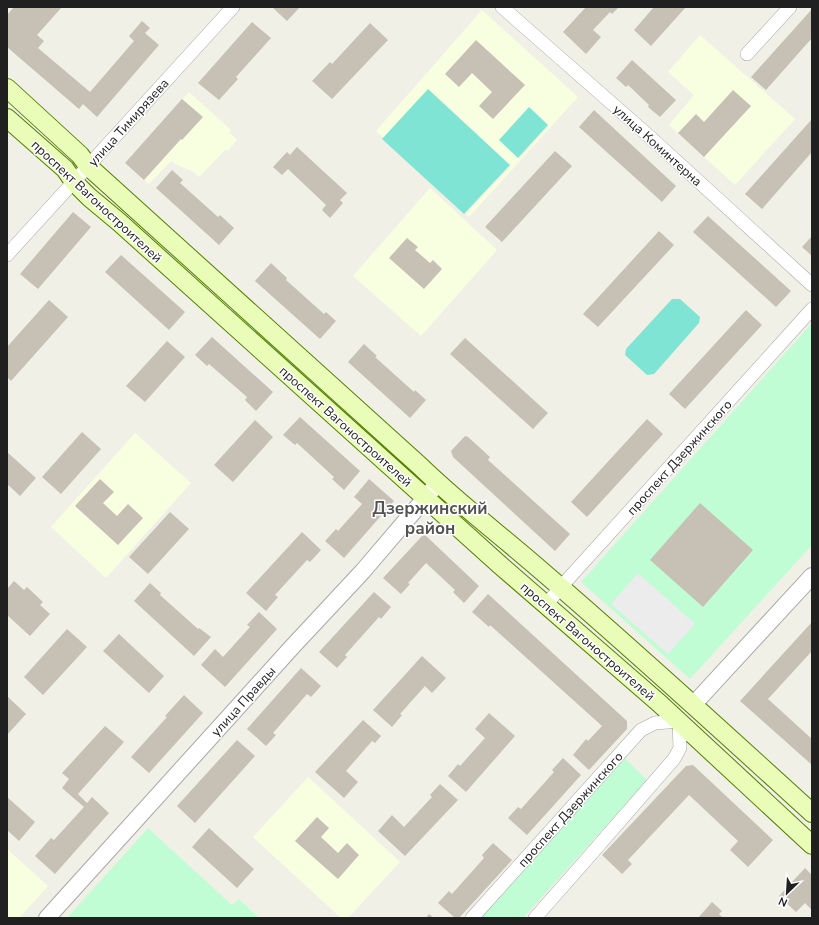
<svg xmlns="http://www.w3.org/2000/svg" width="819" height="925" font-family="'Nunito Sans',sans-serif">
<defs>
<pattern id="grass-tufts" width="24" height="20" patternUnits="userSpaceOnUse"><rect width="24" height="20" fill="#bbeda9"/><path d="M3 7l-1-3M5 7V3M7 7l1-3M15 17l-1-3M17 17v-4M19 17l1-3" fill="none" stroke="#a0cb91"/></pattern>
</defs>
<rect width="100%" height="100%" fill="#f1f0e6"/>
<!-- education -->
<path fill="#f8ffe1" d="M482,10l96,87 -109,120 -93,-86z
M700,35l95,84 -60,66 -66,-60 25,-30 -26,-23z
M189,92l42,38 -2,2 8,8 -9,11 -2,-2 -27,28 -5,-5 -19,-8 -4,-3 -22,23 -24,-21z
M430,188l67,62 -76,86 -68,-60z
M135,433l56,50 -85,95 -55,-51z
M308,777l92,85 -52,56h-7l-88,-81z
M7,849l41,37 -29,32h-12z"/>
<!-- grass -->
<path fill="url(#grass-tufts)" d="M235,309l67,60 -6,6 -67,-60z"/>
<!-- park -->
<path fill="#c1fdd4" d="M812,323v222l-122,134 -109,-97z
M625,758l22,22 -124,138h-42z
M148,828l84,77 7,-6 20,19h-192z"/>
<!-- pitch -->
<path fill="#80e4d5" d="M428,89l82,76 -46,49 -82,-75z
M529,107l19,18 -30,33 -19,-18z
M672,299h8l20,18 -1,6 -45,51 -7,1 -22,-20 1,-6z"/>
<!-- parking -->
<path fill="#ececec" d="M638,573l57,51 -27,30 -57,-50z"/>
<!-- building -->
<path fill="#c6c0b5" d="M14,7h48l-25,28 7,6 -6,7 52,44 44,-51 -5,-5 13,-15 8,7 -5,5 14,12 -62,72 -14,-13 -4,5 -72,-62v-32z
M272,7h28l-13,14z
M586,7h33l-7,7 -2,-2 -17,18 8,7 -15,17 -23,-22z
M654,7h32l-35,39 -17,-16z
M812,9v29l-46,52 -15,-13z
M252,22l19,16 -35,39 2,2 -19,21 -21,-17z
M370,23l18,17 -56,59 -20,-18 18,-19 2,2z
M476,40l49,45 -32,34 -14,-13 13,-14 -20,-19 -13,14 -14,-13z
M632,60l44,40 -16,17 -12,-10 1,-2 -21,-20 -2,2 -10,-9z
M733,90l18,16 -47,51 -26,-24 18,-19 8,8z
M182,99l21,18 -21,23 -1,-1 -37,41 -19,-17z
M594,110l82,76 -14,16 -83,-75z
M812,119v33l-50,57 -17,-15z
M297,147l50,46 -7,7 3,3 -13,15 -8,-8 4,-5 -38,-36 -6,6 -9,-8 14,-15 3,3z
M555,151l17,15 -70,76 -17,-15z
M172,170l11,10 -3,3 38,34 2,-2 14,13 -15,17 -63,-57z
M73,212l18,15 -53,62 -18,-15z
M708,216l83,75 -15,16 -83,-75z
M659,231l15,14 -76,82 -15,-13z
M812,236v20l-10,-9z
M407,238l11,9 -3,3 15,13 3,-3 9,9 -18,20 -35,-31z
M121,255l64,57 -16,18 -64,-58z
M271,263l16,15 -1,2 38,34 2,-2 10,9 -16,18 -65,-58z
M49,300l19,17 -57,64 -4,-4v-30z
M746,310l16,15 -77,84 -16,-15z
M212,337l61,55 -17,19 -11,-11 2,-3 -38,-33 -2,2 -12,-11z
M465,338l83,75 -15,16 -83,-75z
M167,341l18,16 -40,45 -19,-16z
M364,344l13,12 -2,1 39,35 1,-2 11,10 -16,18 -62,-56z
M300,417l60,54 -16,19 -12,-11 2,-2 -37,-34 -2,2 -12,-10z
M647,419l16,15 -76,83 -16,-15z
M255,420l18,17 -40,45 -19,-17z
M82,432l19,17 -40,45 -19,-17z
M465,436l3,1 22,20 -2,3 82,74 -15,17 -102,-94 -2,-6z
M7,452l29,26 -16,18 -13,-12z
M100,479l14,13 -11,11 14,13 11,-12 15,14 -25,27 -43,-39z
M369,479l25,22 -50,57 -19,-17 11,-12 2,2 24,-27 -8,-7z
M700,503l53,47 -50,57 -53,-47z
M170,512l19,17 -41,45 -19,-17z
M302,532l19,18 -11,12 -3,-2 -32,35 3,2 -12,14 -20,-18z
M424,534l55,52 -15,17 -11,-11 2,-2 -29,-27 -18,20 2,1 -9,10 -18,-16z
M14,581l10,9 3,-3 16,15 -3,3 10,9 -20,22 -23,-21v-26z
M150,583l11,10 -1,2 38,34 1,-1 12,9 -17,19 -60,-55z
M374,592l17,15 -10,12 -2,-2 -34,38 2,2 -10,11 -18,-16z
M488,594l139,127v8l-38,41 -16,-15 13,-16 2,2 14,-15 -112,-101 -1,2 -17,-15z
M259,612l18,17 -52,58 -24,-22 14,-16 8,8 27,-30 -3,-2z
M812,622v29l-44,48 44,40v26l-72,-64z
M67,629l20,18 -44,48 -19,-18z
M119,634l45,42 -15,17 -46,-42z
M422,656l24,22 -14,15 -7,-7 -25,28 2,1 -10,12 -19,-17z
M301,668l20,18 -10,11 -4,-3 -34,39 3,2 -10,11 -19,-17z
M184,695l19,18 -54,60 -18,-16 36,-40 -2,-1z
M7,696l19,18 -19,21z
M489,713l26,23 -49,56 -18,-16 10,-12 2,2 25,-28 -10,-9z
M363,720l18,16 -6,7 -3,-2 -26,30 12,11 -14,16 -29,-26z
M105,726l19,16 -46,52 9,9 5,-6 17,16 -54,61 -20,-18 16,-18 3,2 30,-33 -22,-19 7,-9 -7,-6z
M237,740l18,16 -60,67 -18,-17z
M563,758l18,17 -54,60 -19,-17 10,-11 3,2 33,-37 -2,-2z
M693,765l80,75 -25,27 -18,-17 8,-9 -49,-46 -61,65 4,4 -10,10 -20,-19 84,-89z
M440,784l18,16 -53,56 -27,-25 14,-16 12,12 28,-30 -2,-2z
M7,797l28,25 -16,19 -12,-11z
M317,817l12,11 -8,9 17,16 9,-10 12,12 -21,24 -43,-38z
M209,828l45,41 -17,19 -45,-41z
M493,843l19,17 -53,58h-4l-17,-15 11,-12 3,3 32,-36 -2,-3z
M805,868l7,7v35l-7,-7 -9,9 -17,-16z
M712,902l10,9 -3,3 4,4h-25z
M429,914l5,4h-8z"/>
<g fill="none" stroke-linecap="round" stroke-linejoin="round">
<defs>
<path id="minor" d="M502,7l148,130 162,148
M747,54l43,-47
M7,255l226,-248
M546,605l14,-17 252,-279
M472,918l169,-188 14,-7 24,-2 1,27 -6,11 -88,101 -51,58"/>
<path id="tertiary" d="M693,705l119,-129
M47,918l246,-272 70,-75 75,-88"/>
<path id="secondary" d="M7,88l73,67 8,11 332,300c39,38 83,71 124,107 91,78 179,159 268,240
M7,118l58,51 9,13 15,15 30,25 381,343 159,138 153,142"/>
</defs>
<!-- minor casing -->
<use href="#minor" stroke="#a7a7a7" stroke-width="14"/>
<!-- tertiary casing -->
<use href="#tertiary" stroke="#a7a7a7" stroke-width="18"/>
<!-- secondary casing -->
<use href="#secondary" stroke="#537e00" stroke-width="20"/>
<!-- minor -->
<use href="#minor" stroke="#fff" stroke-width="13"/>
<!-- tertiary -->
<use href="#tertiary" stroke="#fff" stroke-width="16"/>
<!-- secondary -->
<use href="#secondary" stroke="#e9fdb8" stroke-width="18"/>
</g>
<g text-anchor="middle" stroke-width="3" stroke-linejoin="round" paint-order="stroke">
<!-- street labels -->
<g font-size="13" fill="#202020" stroke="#fff">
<text transform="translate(128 122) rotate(-48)" y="5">улица Тимирязева</text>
<text transform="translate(658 145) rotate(42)" y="5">улица Коминтерна</text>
<text transform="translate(97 201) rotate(43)" y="5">проспект Вагоностроителей</text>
<text transform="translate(346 426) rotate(42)" y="5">проспект Вагоностроителей</text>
<text transform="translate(679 457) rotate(-48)" y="5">проспект Дзержинского</text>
<text transform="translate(588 641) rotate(41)" y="5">проспект Вагоностроителей</text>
<text transform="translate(243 701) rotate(-48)" y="5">улица Правды</text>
<text transform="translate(570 809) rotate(-48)" y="5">проспект Дзержинского</text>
</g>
<!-- district labels -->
<g font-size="17" font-weight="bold" fill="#535353" stroke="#fff">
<text x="430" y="514">Дзержинский<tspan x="430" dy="20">район</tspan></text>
</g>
</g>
<!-- border -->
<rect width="819" height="925" fill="none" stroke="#202020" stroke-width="16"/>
<!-- north arrow -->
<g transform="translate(787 893) rotate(205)" stroke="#ffffff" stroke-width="3" paint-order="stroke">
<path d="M0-3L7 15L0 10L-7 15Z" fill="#202020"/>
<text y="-6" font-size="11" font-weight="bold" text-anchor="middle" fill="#202020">N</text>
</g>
</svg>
